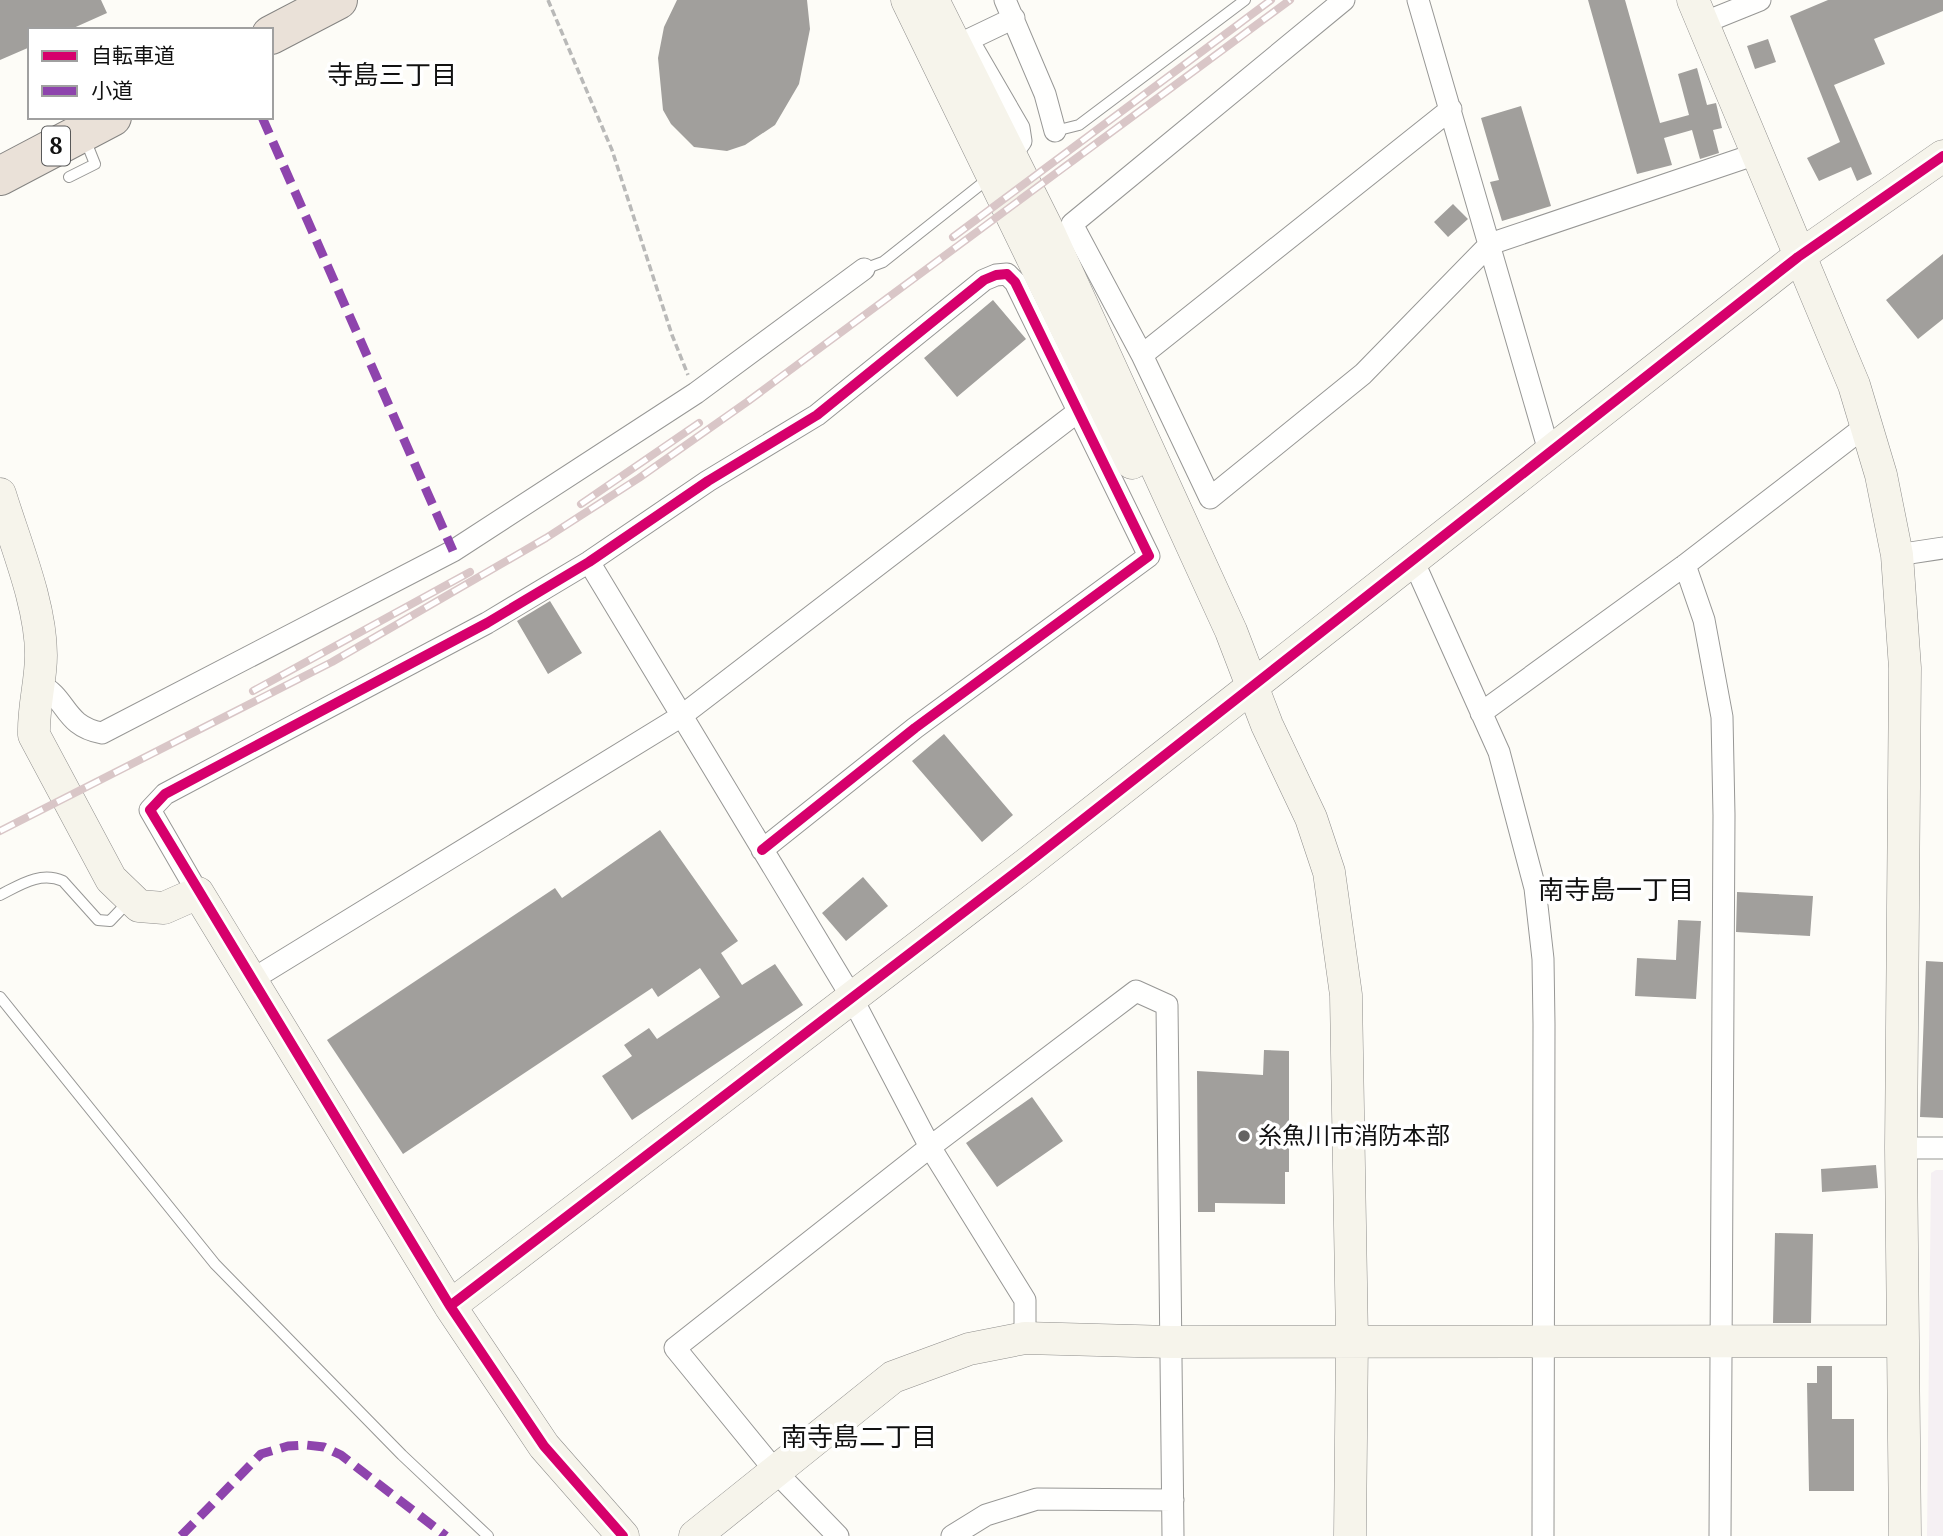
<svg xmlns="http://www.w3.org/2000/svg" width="1943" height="1536" font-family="'Noto Serif','Noto Sans JP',serif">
<rect width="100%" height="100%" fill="#fdfcf7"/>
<!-- industrial -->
<path fill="#f5f0f3" d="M1936,1170h7v366h-16l4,-363z"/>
<!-- building -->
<path fill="#a19f9c" d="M0,0h101l6,13 -38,17h-39v17l-30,13z
M677,0h130l3,29 -11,55 -24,41 -30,20 -18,6 -33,-4 -23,-23 -8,-14 -5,-52 6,-31z
M1588,0h37l35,123 29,-8 -11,-41 19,-6 10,37 9,-2 6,25 -9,2 6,23 -19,6 -8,-29 -28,8 8,27 -35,9z
M1828,0h115v11l-69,28 11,25 -51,21 38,89 -15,7 -6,-14 -32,14 -12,-23 33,-16 -50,-126z
M1768,39l8,23 -21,7 -8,-23z
M1521,106l30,100 -49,15 -12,-39 9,-2 -18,-62z
M1453,204l15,15 -20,18 -14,-15z
M1943,254v65l-25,20 -32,-39z
M993,300l33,39 -69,58 -33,-39z
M550,601l32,52 -34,21 -31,-53z
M944,734l69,81 -31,27 -70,-81z
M660,830l78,111 -17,12 21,32 33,-21 28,41 -171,115 -30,-44 30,-20 -8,-11 25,-17 8,11 63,-42 -20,-29 -42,29 -6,-9 -249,166 -76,-114 228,-152 7,10z
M863,877l25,29 -42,35 -24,-28z
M1737,892l76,4 -3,40 -74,-4z
M1678,920l23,1 -5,78 -61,-3 2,-38 39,2z
M1926,961l17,1v156l-23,-1z
M1264,1050l25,1v121h-4v32l-70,-1v9h-17l-1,-141 66,4z
M1032,1097l31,44 -66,46 -31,-44z
M1876,1165l2,23 -56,4 -1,-23z
M1775,1233l38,1 -2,89h-38z
M1817,1366h15v53h22v72h-45l-2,-108h10z"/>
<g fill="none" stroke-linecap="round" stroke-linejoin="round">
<defs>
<path id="lane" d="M1055,131l24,-6 166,-125
M69,177l26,-13 -10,-25
M864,269l19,-7 106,-84
M0,895c20,-10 40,-24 63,-14l35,39 12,1 20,-21
M0,997l215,267 187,191 86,81"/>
<path id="street" d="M1005,0l40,94 10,37
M1344,0l-272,224 70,131 68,143 153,-124 127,-130 266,-90
M1418,0l131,451
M1703,23l57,-23
M1005,163l16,-22 -2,-13 -51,-88 46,-22
M1142,355l309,-246
M1897,555l46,-7
M1412,558l87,194 36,136 8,71 1,65 -1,512
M589,562l262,434 79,151 95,153v38
M1685,565l19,55 18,97 2,98 -4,721
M39,684c29,14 24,42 63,49l351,-182 243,-158 168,-124
M1481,713l204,-148 182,-140
M198,893l-48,-83 15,-16 322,-171 102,-61 119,-81 109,-66 167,-135 12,-5 11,-1 8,8 134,274 -234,172 -153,122
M253,979l427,-262 400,-307
M1901,1148h42
M838,1536l-61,-63 -102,-125 255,-201 206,-156 31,14 6,531
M952,1536l34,-21 51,-16 136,1"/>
<path id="secondary" d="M907,0l225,463
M933,0l113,226 185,405 36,94 44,93 18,54 17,123 6,345 -2,196
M1693,0l161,385 27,90 16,80 8,113 -4,480 4,388
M0,494c15,49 41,110 41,161 0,27 -8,52 -7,80l77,144 28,27 25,2 34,-15 252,413 94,140 79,90
M450,1306l579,-444 769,-605 145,-101
M695,1536l198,-159 76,-28 56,-11 146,4 732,-1"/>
<path id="highway" d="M271,35l67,-35
M0,176l112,-59"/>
</defs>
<!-- lane casing -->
<use href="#lane" stroke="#979795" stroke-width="12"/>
<!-- street casing -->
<use href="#street" stroke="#979795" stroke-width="23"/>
<!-- secondary casing -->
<use href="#secondary" stroke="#8e8d8b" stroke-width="33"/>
<!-- highway casing -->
<use href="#highway" stroke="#858482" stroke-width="40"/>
<!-- path -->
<path stroke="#b9b9b8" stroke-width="3.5" stroke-dasharray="7 3.5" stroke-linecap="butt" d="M548,0l64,150 60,185 16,40"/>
<!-- lane -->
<use href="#lane" stroke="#fffffe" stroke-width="10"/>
<!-- street -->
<use href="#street" stroke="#fffffe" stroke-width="21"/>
<!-- secondary -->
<use href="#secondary" stroke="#f6f4eb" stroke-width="32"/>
<!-- highway -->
<use href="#highway" stroke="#eae1d8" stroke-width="38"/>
<defs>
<path id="rail" d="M953,237l318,-237
M581,504l118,-81
M253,691l217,-119
M0,831l332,-169 214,-124 93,-60 108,-76 543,-402"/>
</defs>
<!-- rail casing -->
<use href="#rail" stroke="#d9c6c7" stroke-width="8"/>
<!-- rail -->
<use href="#rail" stroke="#fff" stroke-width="5" stroke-dasharray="16" stroke-linecap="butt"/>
<!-- quiet -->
<path stroke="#8e44ad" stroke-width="9" stroke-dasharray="18 9" stroke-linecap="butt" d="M262,117l191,434
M181,1536l80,-82 27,-8 18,-1 18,2 17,8 105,81"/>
<defs>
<path id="cycleway" d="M450,1306l579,-444 769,-605 145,-101
M623,1536l-79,-90 -94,-140 -300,-496 15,-16 322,-171 102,-61 119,-81 109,-66 167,-135 12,-5 11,-1 8,8 134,274 -234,172 -153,122"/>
</defs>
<!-- cycleway casing -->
<use href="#cycleway" stroke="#fff" stroke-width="15"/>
<!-- cycleway -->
<use href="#cycleway" stroke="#d6006c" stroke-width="10"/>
</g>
<!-- markers -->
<circle fill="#646362" stroke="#fff" stroke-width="2.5" cx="1244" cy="1136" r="7"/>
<g text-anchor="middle" stroke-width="7" stroke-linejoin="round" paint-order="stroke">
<!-- shield labels -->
<rect fill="#fff" stroke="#585858" stroke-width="2" x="42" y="126.5" width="28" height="39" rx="5"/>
<g font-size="23" font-weight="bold" fill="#111">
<text x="56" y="154">8</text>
</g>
<!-- poi labels -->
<g font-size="24" fill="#111" stroke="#fff" text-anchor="start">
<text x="1258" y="1144">糸魚川市消防本部</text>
</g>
<!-- neighbourhood labels -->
<g font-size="26" fill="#111" stroke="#fff">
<text x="392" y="84">寺島三丁目</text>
<text x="1616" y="899">南寺島一丁目</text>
<text x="859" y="1446">南寺島二丁目</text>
</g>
</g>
<!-- legend -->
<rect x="28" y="28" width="245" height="91" fill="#ffffff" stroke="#a0a0a0" stroke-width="2"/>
<rect x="42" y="51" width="35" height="10" fill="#d6006c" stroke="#a0a0a0" stroke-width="2"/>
<text x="91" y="63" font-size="21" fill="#111111">自転車道</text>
<rect x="42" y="86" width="35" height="10" fill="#8e44ad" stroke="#a0a0a0" stroke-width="2"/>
<text x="91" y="98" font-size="21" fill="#111111">小道</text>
</svg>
